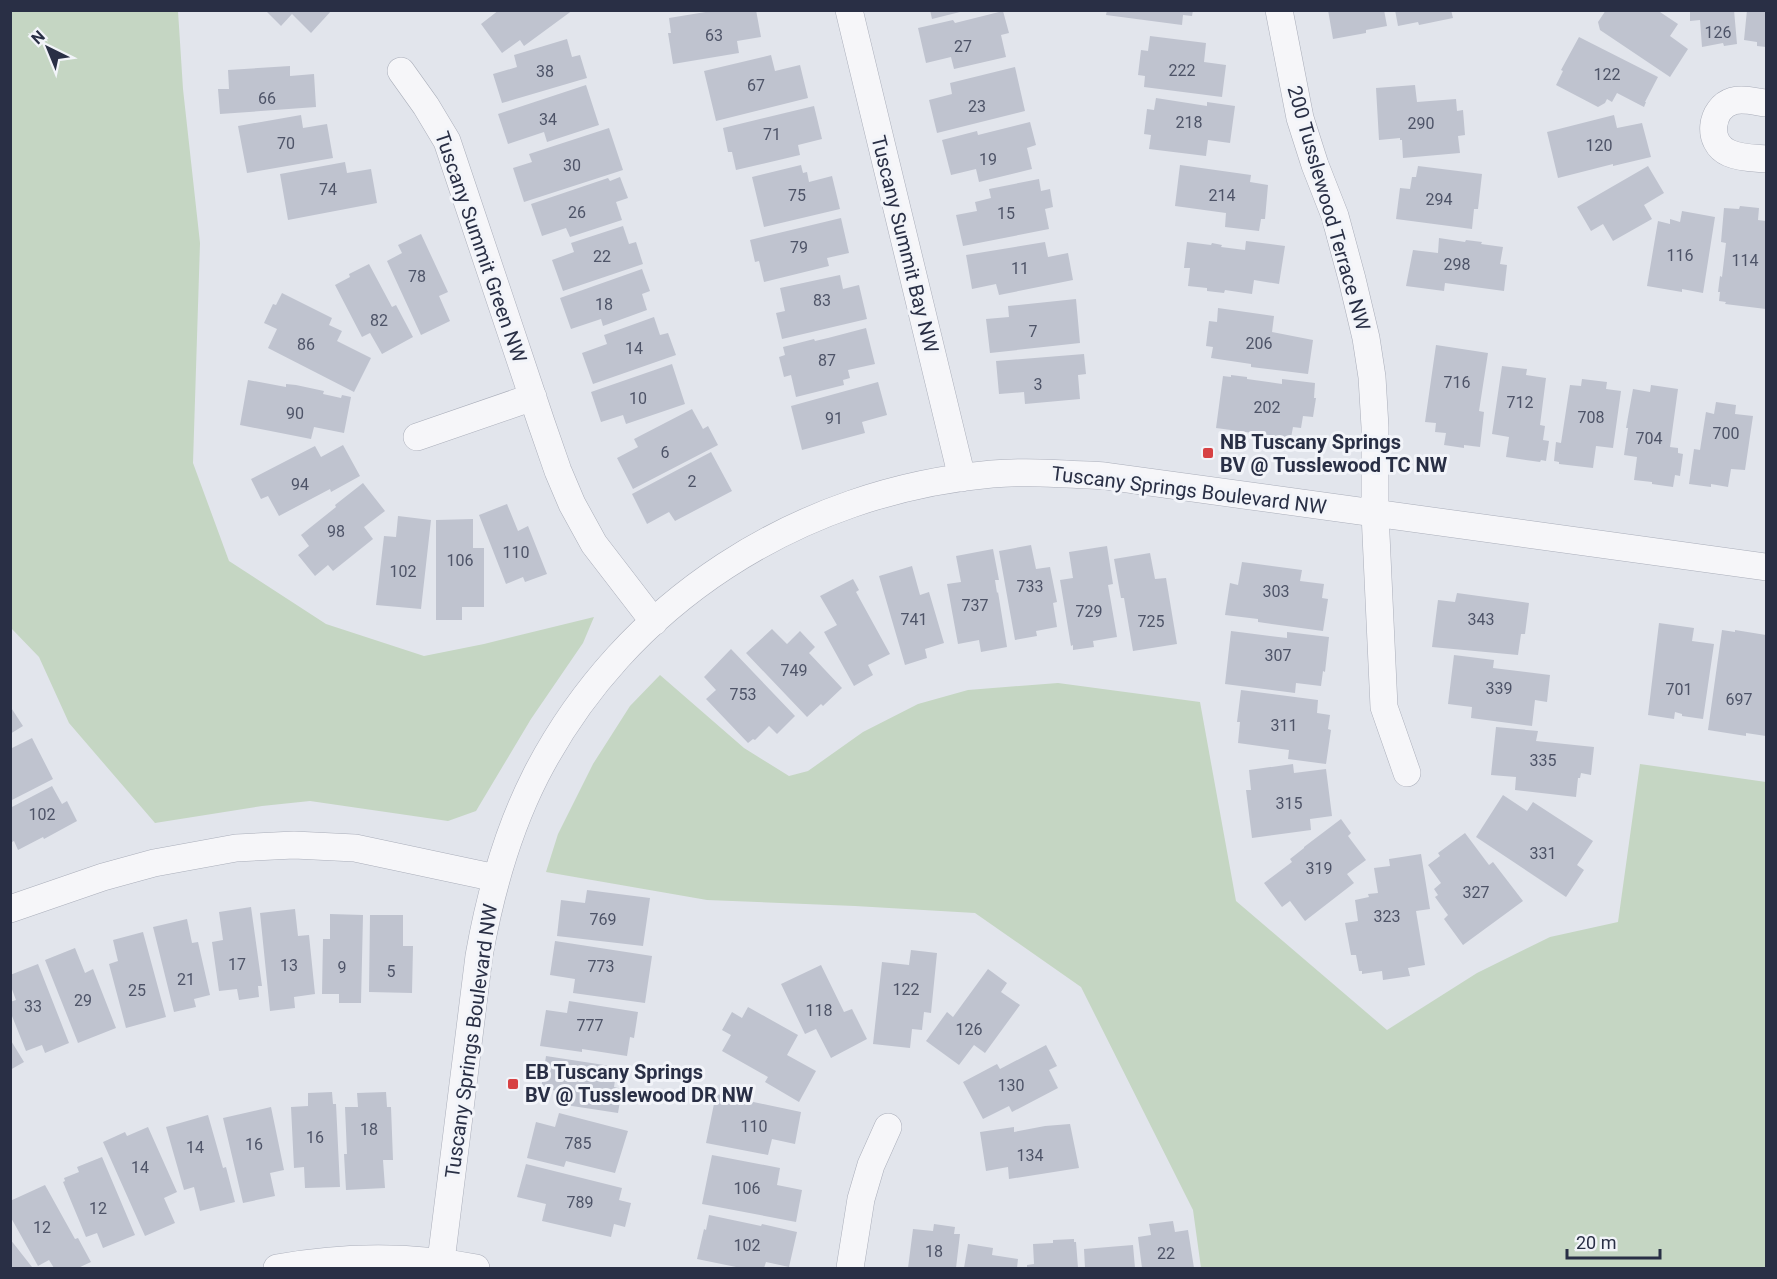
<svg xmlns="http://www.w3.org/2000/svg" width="1777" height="1279" font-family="Roboto,sans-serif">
<rect width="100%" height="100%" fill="#e2e5ec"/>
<!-- green -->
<path fill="#c5d6c3" d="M10,11h168l5,78 17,154 -7,220 36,98 97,63 98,32 60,-12 110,-27 -11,26 -52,76 -55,92 -28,10 -138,-20 -48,5 -107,17 -86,-100 -30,-66 -28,-29z
M660,675l84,73 45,28 19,-5 55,-39 55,-28 50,-14 90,-7 142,19 36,199 151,129 90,-57 73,-36 68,-15 22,-158 126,18v486h-565l-8,-58 -112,-223 -106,-74 -120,-7 -148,-6 -161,-28 12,-38 35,-70 37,-58z"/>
<!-- building -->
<path fill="#bfc3cf" d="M265,10h67l-21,23 -19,-19 -11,12z
M499,10h74l-49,36 -4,-6 -18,13 -21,-29z
M718,10h38l5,27 -24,4 2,12 -66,11 -5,-31h3l-2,-15z
M930,10h34v1l-32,8z
M1107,10h86l-1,6 -9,-1 -1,10 -76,-10z
M1328,10h56l3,16 -21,4v3l-33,6z
M1395,10h56l2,8 -34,7 -1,-3 -20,4z
M1606,10h51l21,14 -8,12 18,13 -18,28 -70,-47 -2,-8z
M1690,10h44l3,34 -13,2 -1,-3 -21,4 -2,-27 -10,1z
M1747,10h19v37l-9,-1v-4l-13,-2z
M1003,11l6,22 -8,2 5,22 -52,12 -3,-12 -25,6 -8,-35 35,-8 2,3z
M1150,36l56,7 -2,19 22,3 -4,32 -78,-10 1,-11 -7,-1 3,-25 7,1z
M1579,37l79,40 -13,25h1l-2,5 -27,-14 -5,9 -5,-3 -2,4 -7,4 -42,-22 7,-14 -2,-1z
M567,39l5,18 8,-2 7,23 -85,25 -9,-29 24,-7 -3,-12z
M771,55l4,16 25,-6 8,33 -92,23 -12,-50z
M290,66v10l24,-2 2,33 -96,7 -2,-25h11l-1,-19z
M1015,67l10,44 -88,22 -8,-33 23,-6 -2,-11z
M586,85l13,40 -52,17 -3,-10 -36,12 -10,-30z
M1415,85l2,17 39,-3 1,12 6,-1 2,25 -7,1 2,17 -57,5 -1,-18h-2v-2l-21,2 -3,-52z
M1156,98l51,8v-4l28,4 -5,37 -22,-3 -2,16 -57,-7 2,-14 -7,-1 3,-25 7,1z
M814,106l8,33 -24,6 2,10 -64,15 -4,-18h-4l-5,-24z
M301,115l2,13 24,-4 6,34 -86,15 -9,-47z
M1614,115l3,13 25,-5 9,34 -38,9v-2l-55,14 -11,-46z
M1030,122l6,23 -9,3 5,21 -53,13 -3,-13 -25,6 -9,-35 35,-9 1,4z
M609,128l14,42 -99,32 -11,-34 19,-6 -3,-8z
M345,162l2,11 24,-4 6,34 -89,17 -8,-46z
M801,165l2,8 4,-1 2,10 23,-6 8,33 -76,18 -12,-50z
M1180,165l71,10 -1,7 18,3 -3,34h-4l-2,12 -34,-4 1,-14 -51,-7z
M1418,166l64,8 -4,35h-4l-2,20 -76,-10 4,-31 10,1 2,-12h4z
M1648,166l16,27 -20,12 8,14 -39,22 -10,-17 -12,7 -14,-24z
M620,177l8,21 -12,4 6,18 -52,17 -4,-9 -24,8 -11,-32 77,-26 2,3z
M1039,179l2,12 9,-2 3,18 -8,2 4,20 -86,17 -7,-31 21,-4 -2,-9 16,-4 -2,-9z
M1740,206l19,2 -1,12 8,1v88l-41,-5 1,-2 -7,-1 1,-9h-2l2,-16 2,1 4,-34 -5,-1 3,-34 15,1z
M1682,211l33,6 -12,76 -21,-4v3l-35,-6 11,-65 12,3v-5l10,3z
M841,218l8,35 -22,5 2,8 -65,16 -5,-21 -4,1 -5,-22z
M623,226l6,18 7,-2 7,22 -80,27 -11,-31 22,-8 -3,-9z
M421,234l27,58 -9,4 11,25 -29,14 -34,-74 15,-8 -4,-8z
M1439,238l26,4 1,-2 16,2 -1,2 22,3 -3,17 7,1 -3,26 -59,-8 -1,8 -38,-5 7,-36 25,3z
M1246,241l39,5 -6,38 -25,-4 -2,14 -27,-4 -1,3 -17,-2v-3l-19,-2 2,-18h-6l3,-26 24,3 1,-2 10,2 -1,2 24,3z
M1045,242l3,15 20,-4 5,27 -74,15 -3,-11 -24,5 -6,-34z
M369,264l23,43 4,-2 17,32 -31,17 -12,-21 -8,4 -27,-52 15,-8 -1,-3z
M642,269l8,22 -8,3 5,16 -44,16 -2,-7 -30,10 -11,-31z
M840,275l3,14 16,-4 8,34 -85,20 -6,-26 9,-2 -5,-23z
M282,293l50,25 -3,7 13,6 -5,10 34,17 -17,34 -86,-44 9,-19 -13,-6 9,-19 3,1z
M1076,299l4,44 -90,10 -4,-34 23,-2 -1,-11z
M1218,308l56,8 -2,16 41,8 -5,34 -57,-7v-3l-40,-6 2,-11 -7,-1 3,-25 8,1z
M654,317l6,18 8,-2 8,22 -83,29 -11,-31 25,-9 -3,-9z
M866,328l9,36 -27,6 2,8 -7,2 1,5 -48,12 -5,-22 -7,2 -5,-20 6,-2 -2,-8 31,-8 1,2 13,-3z
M1436,345l52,8 -9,58 5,1 -4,35 -16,-2v3l-20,-3 2,-12 -11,-1 1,-9 -11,-1z
M1084,354l2,20 -8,1 2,24 -55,5 -1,-12 -25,2 -3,-33z
M672,364l13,40 -59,20 -3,-9 -22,7 -10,-30z
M1502,366l25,3 -1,6 20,3 -6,47 5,1 -2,14 6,1 -3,20 -5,-1 -1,2 -34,-5 3,-20 -17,-3z
M1231,375l16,2v2l35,5v-5l33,4 -1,15h2l-3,19 -10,-1 -2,12 -8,-1 -2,11 -75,-10 7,-52 8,1z
M1582,379l25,3 -1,7 15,2 -8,57 -17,-2 -3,22 -34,-4v-2l-5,-1 2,-19 5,1 9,-58 11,1z
M248,380l38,7v-3l10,1 28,6 -1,3 18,4 1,-3 9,2 -7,36 -30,-6 -3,12 -71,-14z
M878,382l9,33 -25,7 3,11 -63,17 -11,-44z
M1651,385l27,4 -8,58 8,1v5l5,1 -3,22 -5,-1 -2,12 -21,-3v-2l-18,-2 3,-23 -13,-2 4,-27h-2l7,-39 17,3z
M1716,402l20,3 -1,9 18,2 -8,54 -14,-1 -3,18 -17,-3v3l-22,-3 5,-35 6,1 6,-38 8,2z
M692,409l11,20 5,-3 10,19 -85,44 -16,-31 21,-11 -4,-8z
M343,445l17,31 -29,16 -1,-3 -51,27 -11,-20 -7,3 -10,-20 64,-33 6,11z
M711,452l21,39 -57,30 -6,-9 -22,12 -15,-30z
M363,483l22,28 -21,16 9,12 -40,32 -5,-6 -13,11 -17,-21 11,-9 -8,-11 35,-28 -1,-2z
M507,504l11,27 10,-5 19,48 -22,8 -2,-5 -17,7 -27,-69z
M398,516l33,4 -10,89 -45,-4 8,-69 12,1z
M473,519v29h11v59h-22v13h-26v-100z
M1031,545l5,24 14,-2 7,35 -4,1 4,24 -21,4 1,5 -22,4 -16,-89z
M1107,546l6,38 -5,1 9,52 -24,4 1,6 -21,3v-5l-2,1 -11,-66 13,-2 -4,-26z
M993,549l6,31h-4l2,13 1,-1 9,55 -26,5 -2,-12 -21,4 -11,-60 14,-2 -5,-26z
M1150,553l5,26 11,-1 11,66 -44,7 -9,-53h-3l-7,-39z
M1242,562l60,8 -2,11 24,3 -2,14 6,1 -5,32 -65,-9v-3l-33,-4 5,-32 8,2z
M912,566l8,29 9,-3 15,51 -19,6 2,9 -22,7 -26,-89z
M853,579l6,11 -3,2 34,62 -22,11 5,10 -19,11 -30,-54 13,-7 -17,-29z
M1457,593l72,10 -4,31h-4l-3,21 -86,-8 6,-47 17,2z
M1659,623l35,5 -2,13 22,3 -11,75 -21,-3v-2l-7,-2 -1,7 -26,-4z
M772,629l15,15 13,-13 15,16 -6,6 33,35 -19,18 -2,-2 -14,13 -61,-64z
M1722,630l13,2v-2l31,5v101l-20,-3v3l-38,-6z
M1231,631l56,7v-6l42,5 -4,35 -2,-1 -2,15 -25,-3 -1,10 -70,-9z
M731,649l64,67 -18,18 -8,-8 -14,14 -2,-1 -5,4 -42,-44 10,-9 -12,-13z
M1454,655l40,5 -1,8 57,7 -3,27 -12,-2 -3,26 -61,-8 1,-11 -24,-3z
M1241,690l77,10 -1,13 13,2 -2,14 3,1 -5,34 -38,-5 1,-9 -51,-7 2,-21h-3z
M10,706l13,20 -13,8z
M1496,727l42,4 -2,10 58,6 -3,28 -10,-2 -1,5h-2l-2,19 -61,-7 1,-13 -25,-2z
M32,738l21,41 -43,22v-52z
M1293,764l1,9 32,-4 6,47 -22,3 1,11 -59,8 -6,-48h5l-2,-20z
M52,786l10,18 5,-3 10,20 -33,18 -1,-2 -25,13 -4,-9 -4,2v-35z
M1503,795l24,16 6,-9 60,39 -16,24 7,5 -18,27 -90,-60z
M1341,819l10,14 -3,3 18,24 -19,14 7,9 -49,38 -15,-20 -8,6 -18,-24 28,-21 -2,-3 14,-11v-1z
M1465,833l24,32 4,-3 30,39 -60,44 -19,-26 4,-4 -13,-18 3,-2 -4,-6 7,-6 -13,-18 12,-9 -2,-3z
M1421,854l9,55 -14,2 9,54 -17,3 2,8 -27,4 -1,-9 -20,3v-3h-3l-3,-16h-5l-6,-32 13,-2 -3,-21 14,-3 -1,-3 10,-1 -4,-25 16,-2 -1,-7z
M587,890l63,8 -7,48 -86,-10 4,-36 24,3z
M251,907l11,79h-4l1,11 -20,3 -2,-11 -18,2 -7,-49 11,-2 -4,-28z
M295,909l3,27 11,-1 6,59 -21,3 1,11 -25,3 -10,-98z
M330,914l33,1 -2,88h-22v-9h-17l1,-55h7z
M370,915h33v31h10l-1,47 -43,-1z
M187,919l5,24 6,-1 12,53 -16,4 2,8 -22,5 -21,-85z
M143,932l23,85 -40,11 -17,-64 9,-3 -5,-21z
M555,941l97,15 -7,47 -72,-10 2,-14 -25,-4z
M75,948l10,25 8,-4 23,59 -38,15 -33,-83z
M911,950l26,3 -6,60 -7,-1 -2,18 -10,-1 -2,19 -37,-4 9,-82 27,3z
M38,964l31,79 -24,10 -3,-8 -16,6 -16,-40v-9l6,-2 -6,-16v-9z
M821,965l23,47 8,-3 15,30 -36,19 -15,-29 -11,5 -24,-50z
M988,969l19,14 -6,9 19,13 -35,48 -11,-8 -15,20 -33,-24 21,-29 6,5z
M569,1001l69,11 -4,26 -4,-1 -3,19 -45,-7v3l-42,-6 6,-36 21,3z
M748,1007l50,28 -11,20 29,16 -17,31 -34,-20 3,-5 -46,-26 9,-16 -9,-5 10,-18 10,6z
M10,1039l14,23 -14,8z
M1046,1045l11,21 -8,4 9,18 -46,24 -3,-6 -26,13 -20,-37 34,-18 3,5z
M546,1056l71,11 -3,20 8,2 -4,24 -59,-9 2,-13 -20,-2z
M332,1092l1,12h3l4,83 -35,1 -1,-21 -10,1 -3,-61 17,-1v-13z
M386,1092l1,15h4l2,53h-10l2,28 -39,2 -2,-36h3l-2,-47h13l-1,-14z
M716,1094l85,18 -6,32 -23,-5 -4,16 -62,-12z
M271,1107l13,63 -14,3 5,23 -32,7 -20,-85z
M559,1113l69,18 -13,42 -49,-12 -2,6 -37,-9 9,-36 19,5z
M208,1115l15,53 3,-1 9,35 -35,9 -6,-24 -10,3 -18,-63z
M1070,1124l9,44 -70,11 -1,-12 -22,4 -6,-39 34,-5v5l31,-6z
M148,1127l29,65 -13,6 11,25 -30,13 -42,-94 22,-10 2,4z
M712,1155l68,13 -3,17 25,5 -6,32 -94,-18z
M102,1157l33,78 -32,13 -6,-15 -11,4 -23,-55 2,-1 -1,-3 15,-6 -2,-5z
M526,1164l96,24 -3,12 12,3 -6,24 -11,-3 -3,13 -69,-16 4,-17 -29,-7z
M45,1185l30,54 3,-1 13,24 -13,6h-24l-5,-8 -11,6 -28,-50v-15z
M709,1215l52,11 1,-2 35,8 -8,35 -23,-5 -2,6h-23l-44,-9 7,-30 2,1z
M1173,1221l2,11 13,-2 6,38h-52l-4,-31 13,-2 -2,-11z
M934,1224l21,3 -1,7h6l-4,34h-48l5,-39 20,2z
M10,1239l22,28 -2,1h-20z
M1074,1239v3h2l2,26h-51v-3l7,-1 -1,-20 20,-1v-3z
M968,1244l25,4 -1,7 26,4 -1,9h-53z
M1133,1245l2,23h-50l-1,-19z"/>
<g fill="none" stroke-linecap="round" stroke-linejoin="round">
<defs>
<path id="street" d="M849,10l113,468
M1279,10l21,108 15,47 20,51 17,63 14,59 6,39 3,50v86l9,194 23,66
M401,71l25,35 21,35 94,281 17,49 14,33 22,40 60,78
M1766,103c-10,-1 -22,-5 -33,-2 -23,7 -27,42 -4,52 11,5 25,5 37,6
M417,437l116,-40
M10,909l93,-32 51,-14 82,-15 58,-3 61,3 141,30
M441,1261l38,-305c11,-62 28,-124 57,-181 89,-173 263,-284 456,-301 37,-3 75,0 113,2l661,91
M277,1268c66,-12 132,-13 199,0
M850,1268l11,-69 10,-34 17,-38"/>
</defs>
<!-- street casing -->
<use href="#street" stroke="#aaaeba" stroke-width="28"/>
<!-- street -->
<use href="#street" stroke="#f6f6f9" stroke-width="27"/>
</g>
<!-- markers -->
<g fill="#d74143" stroke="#f2f4f9" stroke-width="2">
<rect x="1202" y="447" width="12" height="12" rx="3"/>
<rect x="507" y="1078" width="12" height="12" rx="3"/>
</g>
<g text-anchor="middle" stroke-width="6" stroke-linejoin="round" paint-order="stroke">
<!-- number labels -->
<g font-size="16" fill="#4e5468">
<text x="1718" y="38">126</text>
<text x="714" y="41">63</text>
<text x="963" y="52">27</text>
<text x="1182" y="76">222</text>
<text x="545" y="77">38</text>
<text x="1607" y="80">122</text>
<text x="756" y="91">67</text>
<text x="267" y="104">66</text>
<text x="977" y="112">23</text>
<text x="548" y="125">34</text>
<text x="1189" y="128">218</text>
<text x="1421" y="129">290</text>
<text x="772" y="140">71</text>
<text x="286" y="149">70</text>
<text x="1599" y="151">120</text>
<text x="988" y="165">19</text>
<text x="572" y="171">30</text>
<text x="328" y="195">74</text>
<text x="797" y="201">75</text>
<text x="1222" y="201">214</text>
<text x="1439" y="205">294</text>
<text x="577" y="218">26</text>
<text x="1006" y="219">15</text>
<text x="799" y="253">79</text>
<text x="1680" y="261">116</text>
<text x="602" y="262">22</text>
<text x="1745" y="266">114</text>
<text x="1457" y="270">298</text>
<text x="1020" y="274">11</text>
<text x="417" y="282">78</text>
<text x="822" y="306">83</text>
<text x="604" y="310">18</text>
<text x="379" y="326">82</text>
<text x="1033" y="337">7</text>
<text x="1259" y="349">206</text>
<text x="306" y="350">86</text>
<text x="634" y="354">14</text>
<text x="827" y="366">87</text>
<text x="1457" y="388">716</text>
<text x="1038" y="390">3</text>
<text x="638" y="404">10</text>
<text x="1520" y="408">712</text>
<text x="1267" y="413">202</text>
<text x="295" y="419">90</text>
<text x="1591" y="423">708</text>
<text x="834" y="424">91</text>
<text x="1726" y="439">700</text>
<text x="1649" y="444">704</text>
<text x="665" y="458">6</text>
<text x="692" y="487">2</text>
<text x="300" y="490">94</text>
<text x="336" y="537">98</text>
<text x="516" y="558">110</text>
<text x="460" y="566">106</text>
<text x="403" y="577">102</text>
<text x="1030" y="592">733</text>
<text x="1276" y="597">303</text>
<text x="975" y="611">737</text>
<text x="1089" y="617">729</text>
<text x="914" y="625">741</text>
<text x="1481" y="625">343</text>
<text x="1151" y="627">725</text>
<text x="1278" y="661">307</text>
<text x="794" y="676">749</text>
<text x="1499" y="694">339</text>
<text x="1679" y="695">701</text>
<text x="743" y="700">753</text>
<text x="1739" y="705">697</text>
<text x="1284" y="731">311</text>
<text x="1543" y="766">335</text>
<text x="1289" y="809">315</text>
<text x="42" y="820">102</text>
<text x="1543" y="859">331</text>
<text x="1319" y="874">319</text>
<text x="1476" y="898">327</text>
<text x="1387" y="922">323</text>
<text x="603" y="925">769</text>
<text x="237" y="970">17</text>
<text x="289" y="971">13</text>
<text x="601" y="972">773</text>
<text x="342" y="973">9</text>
<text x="391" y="977">5</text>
<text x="186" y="985">21</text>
<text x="906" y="995">122</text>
<text x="137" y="996">25</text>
<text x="83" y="1006">29</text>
<text x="33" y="1012">33</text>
<text x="819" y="1016">118</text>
<text x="590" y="1031">777</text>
<text x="969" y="1035">126</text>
<text x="1011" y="1091">130</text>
<text x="754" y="1132">110</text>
<text x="369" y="1135">18</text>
<text x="315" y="1143">16</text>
<text x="578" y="1149">785</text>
<text x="254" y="1150">16</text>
<text x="195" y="1153">14</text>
<text x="1030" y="1161">134</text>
<text x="140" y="1173">14</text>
<text x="747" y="1194">106</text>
<text x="580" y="1208">789</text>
<text x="98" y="1214">12</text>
<text x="42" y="1233">12</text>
<text x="747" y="1251">102</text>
<text x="934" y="1257">18</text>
<text x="1166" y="1259">22</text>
</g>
<!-- street labels -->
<g font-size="20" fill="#292f45" stroke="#f2f4f9">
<text transform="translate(1329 208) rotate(74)" y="7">200 Tusslewood Terrace NW</text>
<text transform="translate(905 244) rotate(76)" y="7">Tuscany Summit Bay NW</text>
<text transform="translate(481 247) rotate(71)" y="7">Tuscany Summit Green NW</text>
<text transform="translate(1189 490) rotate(7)" y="7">Tuscany Springs Boulevard NW</text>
<text transform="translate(471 1041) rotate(-82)" y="7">Tuscany Springs Boulevard NW</text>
</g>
<!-- poi labels -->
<g font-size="20" font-weight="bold" fill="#292f45" stroke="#f2f4f9" text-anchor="start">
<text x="1220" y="449">NB Tuscany Springs<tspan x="1220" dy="23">BV @ Tusslewood TC NW</tspan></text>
<text x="525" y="1079">EB Tuscany Springs<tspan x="525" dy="23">BV @ Tusslewood DR NW</tspan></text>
</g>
</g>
<!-- border -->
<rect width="1777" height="1279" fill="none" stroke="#292f45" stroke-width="24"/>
<!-- north arrow -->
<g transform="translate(48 48) rotate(317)" stroke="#f2f4f9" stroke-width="4.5" paint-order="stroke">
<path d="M0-4.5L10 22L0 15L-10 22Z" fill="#292f45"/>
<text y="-9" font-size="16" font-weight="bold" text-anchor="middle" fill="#292f45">N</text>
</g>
<!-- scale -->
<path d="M1567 1249v9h93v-9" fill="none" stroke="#292f45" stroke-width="3"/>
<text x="1576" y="1249" font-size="18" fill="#292f45" stroke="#f2f4f9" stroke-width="4.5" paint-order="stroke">20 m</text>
</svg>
